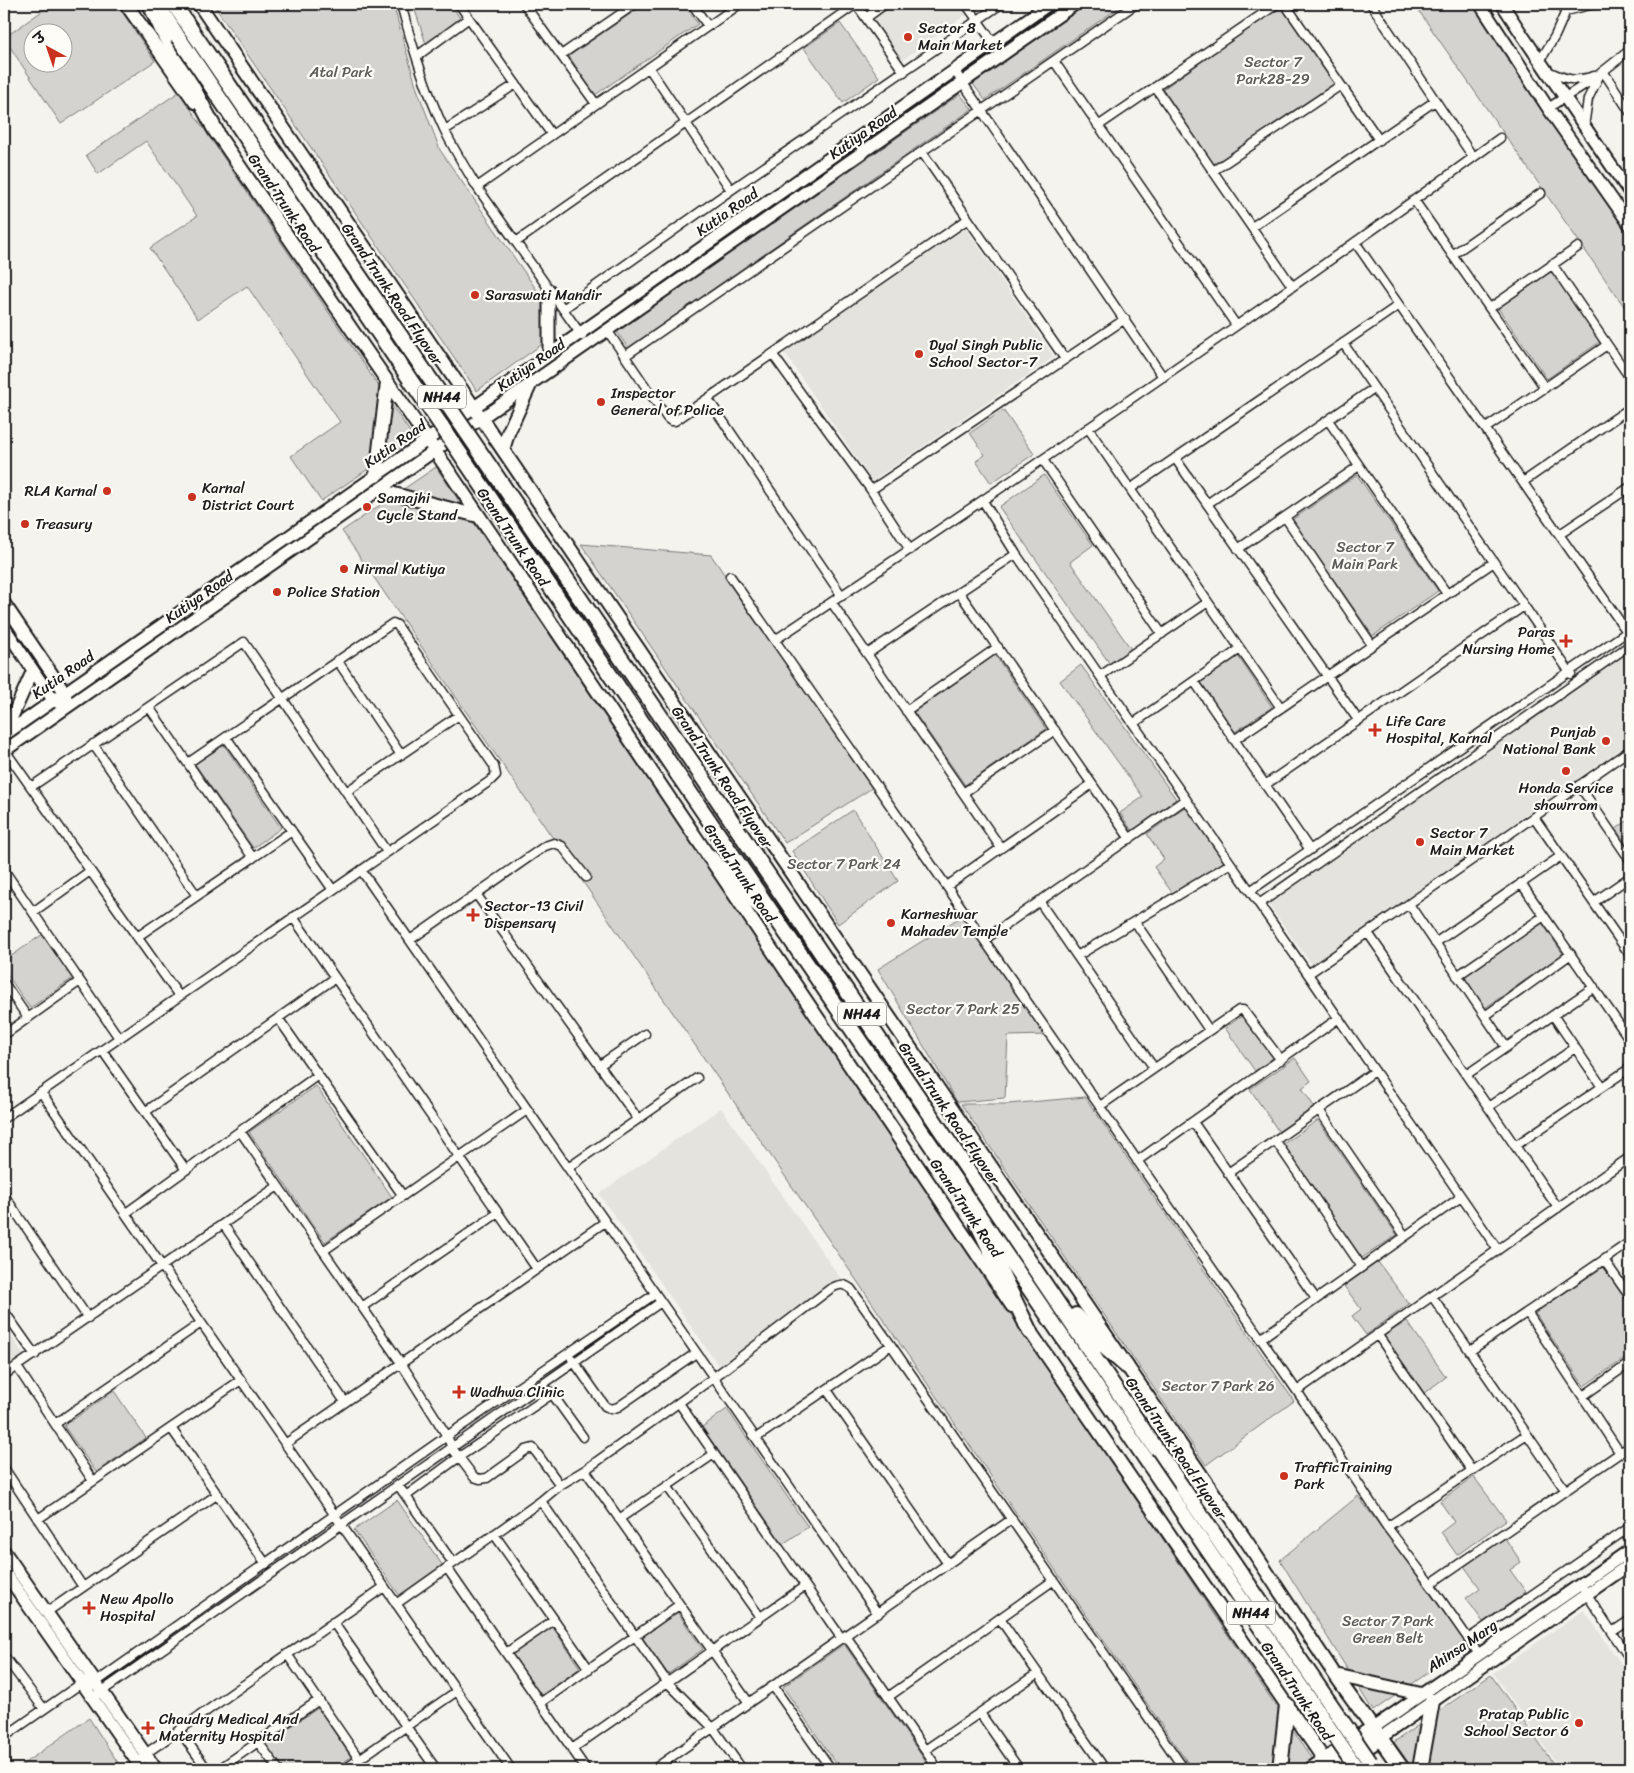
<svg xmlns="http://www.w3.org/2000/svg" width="1634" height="1773" font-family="Sriracha,'Playpen Sans Deva',sans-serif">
<rect width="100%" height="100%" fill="#f4f3ee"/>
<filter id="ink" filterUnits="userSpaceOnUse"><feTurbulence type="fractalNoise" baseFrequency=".02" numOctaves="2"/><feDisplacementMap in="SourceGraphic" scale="10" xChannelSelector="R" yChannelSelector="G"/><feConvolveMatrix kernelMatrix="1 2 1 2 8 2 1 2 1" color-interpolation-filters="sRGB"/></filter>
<g filter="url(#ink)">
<!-- built -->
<path fill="#e4e3de" d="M857,4h109l5,7 -73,52z
M966,228l88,129 -182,124 -88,-129z
M1630,651v91l-318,223 -46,-64z
M721,1108l120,171 -123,86 -119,-171z
M4,1326l20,29 -20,14z
M1584,1610l46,67v92h-70l-67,-96z"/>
<!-- green -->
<path fill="#d4d3cf" stroke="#787876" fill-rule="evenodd" d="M52,4h65l38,57 -94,63 -57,-86zM32,32h30v30h-30z
M213,4h180l24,85 23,61 105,152v40l-68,49z
M413,4h38l10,16 -35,24z
M645,4h38l15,20 -103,71 -26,-39z
M1087,4h37l-139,96 -12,-16z
M1283,4l58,81 -127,79 -51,-75z
M1414,4h61l155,231v80z
M840,23l39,54 -36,26 -39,-55z
M179,92l235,346 -93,63 -30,-45 49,-34 -93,-136 -49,33 -48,-71 47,-32 -51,-75 -48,33 -12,-19z
M960,94l12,15 -344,239 -11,-16z
M1552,271l49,70 -54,38 -49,-71z
M1003,410l31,44 -43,29 -15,-22 9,-6 -15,-22z
M436,467l876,1292 -15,10h-105l-850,-1238z
M1044,475l49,70 -23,17 61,87 -21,15 -111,-157z
M1357,475l81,116 -65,45 -81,-116z
M581,544l130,11 161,233 -87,55z
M995,655l51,74 -81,56 -51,-73z
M1238,656l34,51 -37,25 -34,-50z
M1081,665l95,134 -44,32 -12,-18 23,-16 -83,-116z
M224,745l57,83 -28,20 -58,-84z
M1186,806l39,57 -52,31 -19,-27 10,-8 -17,-25z
M853,810l45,71 -60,43 -46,-73z
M1630,819v31l-14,-21z
M962,916l85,119 -39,1 -3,62 -48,4 -79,-133z
M1542,923l21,31 -78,54 -21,-31z
M43,934l30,44 -43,30 -26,-38v-9z
M1246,1013l30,43 -21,15 -30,-43z
M1295,1058l16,23 -9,7 13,20 -36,24 -29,-43z
M316,1086l76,111 -67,45 -76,-110z
M1085,1097l209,304 -88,64 -245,-361h47z
M1318,1120l79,115 -35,23 -79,-114z
M1378,1262l31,42 -43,31 -14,-19 9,-7 -17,-23z
M1603,1267l27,39v49l-46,31 -49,-73z
M1407,1321l39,56 -22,16 -40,-57z
M114,1391l32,47 -50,34 -32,-46z
M727,1409l81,118 -25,17 -81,-117z
M1474,1477l32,43 -49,35 -16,-23 13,-10 -14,-21z
M1358,1496l110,149 -95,66 -93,-151z
M397,1500l46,66 -43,30 -46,-66z
M1505,1538l16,24 -11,8 16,22 -43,30 -17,-24 14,-10 -16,-22z
M677,1612l26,37 -35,25 -26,-37z
M552,1626l28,42 -40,28 -28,-42z
M844,1644l87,125h-91l-57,-82z
M1491,1675l66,94h-144l-19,-27z
M318,1708l33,49 -18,12h-50l-18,-25z
M89,1718l33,51h-106z"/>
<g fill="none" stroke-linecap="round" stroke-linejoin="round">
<defs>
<path id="street" d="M401,4c11,42 25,87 44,127 9,19 21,38 32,56l105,149
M459,4l93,131
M524,4l72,100
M692,4l16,22
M856,4l48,68
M966,4l36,51
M1285,4l94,136
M1371,4l102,153
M866,18l19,-14
M561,55l74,-51
M417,56l52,-38
M1054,61l182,264
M1540,61l15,-25 11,-25 28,-7
M649,68l82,122
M954,70l209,307
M1548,71c19,9 26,11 46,5
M1603,71l27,41
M1155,87l137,199
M1548,108l44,-28 38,-30
M1098,126l179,-122
M1584,127l4,-28 11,-23
M445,130l71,-46
M922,152l143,207
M1213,171l128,-86
M477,187l263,-183
M1414,200l131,188
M1252,227l183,-126
M516,242l340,-238
M1355,242l275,394
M1452,255l89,-62
M1552,264l78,114
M1490,308l88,-61
M563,309l168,-119 270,-186
M607,330l60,88 4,3h4l293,-202
M1343,343l228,331
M773,355l98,135 39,60
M625,356l511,-352
M708,399l134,197
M1328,420l119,174
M1088,428l193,280
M1486,428l121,-83
M1175,458l183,262
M1043,460l119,174
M1523,482l107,-74
M1130,489l269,-184
M871,490l254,-171
M983,501l33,53 84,122 208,298 190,276
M1207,504l167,-116
M1285,517l87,128
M1560,534l70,-47
M1238,549l121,-83
M730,576l282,404 285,411 90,136 43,57 49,70
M959,592l171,247
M832,603l169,245
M775,640c244,-163 488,-329 725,-502
M867,654l149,-100
M337,660l64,95
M1100,676l108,-74
M1194,681l116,169
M149,707l104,151
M906,711l92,-64
M1134,723l106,-74
M226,737l107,153
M1234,740l260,-178
M93,744l104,152
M4,749l175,247
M1265,785l259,-179
M1579,785l51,75
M31,787l213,-145 143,210
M346,792l113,-77
M963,793l92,-63
M1534,817l96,138
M4,870l115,168
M361,870l517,744
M1521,883l109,157
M947,886l145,-102
M1250,891l377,-259
M476,894l162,225
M1039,901l115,167
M1594,902l36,-25
M1259,904l371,-259
M1409,904l97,143
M33,912l57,-41
M293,917l244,352
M1135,922l74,108
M1368,933l190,275
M137,937l155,-106
M410,940l135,-94 9,-3 8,3 24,31
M984,940l202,-141
M1435,943l126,-87
M1077,956l153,-92
M1308,974l322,-224
M1457,976l87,-60
M4,983l24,35
M1553,1015l49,72
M1485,1016l86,-62
M278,1018l125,178
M4,1035l76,-54
M102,1050l84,120
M600,1065l45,-31
M1466,1075l128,-88
M41,1092l470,677
M1100,1106l139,-96h4l38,50
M1488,1107l87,-59
M1319,1110l86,126
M145,1112l190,-134
M4,1118l486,-337 6,-6 -2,-9 -97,-141 -4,-2 -205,140
M1193,1122l123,177
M240,1131l161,232 46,73 5,12 22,29 6,2 7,-1 39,-28 7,-2 27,37
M1275,1140l87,127
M1515,1146l115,-78
M1137,1161l202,-143
M568,1168l129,-90
M1228,1173l147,-102
M4,1195l84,123
M126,1213l192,-138
M223,1224l122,178
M323,1251l204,-141
M1604,1260l26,37
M1432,1296l134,195
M362,1307l136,-94
M4,1311l31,44
M1527,1312l93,141
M1377,1334l95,137
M1260,1339l201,-142
M1470,1351l160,-109
M572,1359l33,47 6,3 7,-2 78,-54
M17,1367l76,114
M4,1375l274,-189
M827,1390l121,174
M550,1391l33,46
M1297,1391l333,-234
M1583,1396l47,-33
M679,1403l163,236
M55,1424l146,-101
M171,1428l95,136
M756,1438l135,-93
M285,1444l320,-222
M4,1468l79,119
M585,1470l164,233
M398,1485l55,78
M667,1486l93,131
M406,1496l53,-39 93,-63
M541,1501l126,181 46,46 29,41
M38,1519l203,-139
M619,1519l95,-65
M1387,1527l140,-93
M494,1534l95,135
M447,1568l139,201
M1430,1584l200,-138
M1584,1590l46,69
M396,1604l145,-103 19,-16 25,-15 128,-92 117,-89c9,-5 13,-6 21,0l40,56 293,424
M47,1612l171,-118
M1000,1619l105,150
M333,1622l103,147
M1612,1632l18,-12
M846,1636l92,133
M1468,1639l162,-112
M506,1653l48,-33
M287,1654l72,105
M4,1656l40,53
M92,1685l355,-249 208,-142
M773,1686l58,83
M98,1694l563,-392
M888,1697l166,-117
M540,1703l139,-98
M980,1713l39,56
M179,1730l28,39
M4,1737l82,-57
M258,1742l20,27
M572,1749l233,-163
M925,1750l113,-77
M143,1758l2,-4 239,-167
M219,1769l100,-69
M345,1769l112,-78
M654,1769l358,-250"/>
<path id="secondary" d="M1480,4l68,104 82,117
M1502,4l21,32 107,157
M549,290v65
M4,603l61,90 1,5
M4,627l49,73 6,3
M4,735l545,-380 500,-351
M4,735l29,-65
M4,751l1071,-747
M4,1551l152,218
M4,1571l138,198
M1373,1728l257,-178
M1380,1738l250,-174"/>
<path id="primary" d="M126,4l69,98
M199,4l1048,1538 88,133 38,53
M212,126l232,338 568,842
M503,450l5,-17 23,-50
M376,476l11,-94
M379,490l99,26
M1025,1324l300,437
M1335,1675l86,19"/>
<path id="highway" d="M150,4l14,30 53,99
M174,4l16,24
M161,10l17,27
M694,765l488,722
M678,775l467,683
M709,856l54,54
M978,1225l52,107
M1076,1315l27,31 23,20
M1280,1769l7,-64
M1312,1769l61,-41 29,41
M1335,1769l45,-31
M1420,1769l12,-68"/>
</defs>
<!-- street casing -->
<use href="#street" stroke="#1c1c1c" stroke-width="11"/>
<!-- secondary casing -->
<use href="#secondary" stroke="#1c1c1c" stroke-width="15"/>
<!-- primary casing -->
<use href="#primary" stroke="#1c1c1c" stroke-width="16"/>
<!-- highway casing -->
<use href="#highway" stroke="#1c1c1c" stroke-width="18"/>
<!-- street -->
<use href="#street" stroke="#fdfcf7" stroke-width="8"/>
<!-- secondary -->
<use href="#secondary" stroke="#fdfcf7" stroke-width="11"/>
<!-- primary -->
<use href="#primary" stroke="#fdfcf7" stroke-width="12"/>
<!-- highway -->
<use href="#highway" stroke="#fdfcf7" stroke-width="14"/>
<defs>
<path id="highway-bridge" d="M190,28l504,737
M178,37l500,738
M1145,1458l212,311
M1182,1487l188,275"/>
</defs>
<!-- highway-bridge casing -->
<use href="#highway-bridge" stroke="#1c1c1c" stroke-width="18" stroke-linecap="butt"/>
<!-- highway-bridge -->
<use href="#highway-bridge" stroke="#fdfcf7" stroke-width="14"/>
</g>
</g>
<!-- markers -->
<g fill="#c8321e" stroke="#fdfcf7" stroke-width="2">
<circle cx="908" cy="37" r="5"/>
<circle cx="475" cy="295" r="5"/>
<circle cx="919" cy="354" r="5"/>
<circle cx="601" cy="402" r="5"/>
<circle cx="107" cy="491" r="5"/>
<circle cx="192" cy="497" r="5"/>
<circle cx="367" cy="507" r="5"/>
<circle cx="25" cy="524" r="5"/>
<circle cx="344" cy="569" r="5"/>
<circle cx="277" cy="592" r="5"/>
<path d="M1563.5 633.5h5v5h5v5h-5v5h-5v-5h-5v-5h5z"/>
<path d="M1372.5 722.5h5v5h5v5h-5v5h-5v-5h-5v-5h5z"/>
<circle cx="1606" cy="741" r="5"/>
<circle cx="1566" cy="771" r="5"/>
<circle cx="1420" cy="842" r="5"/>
<path d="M470.5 907.5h5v5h5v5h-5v5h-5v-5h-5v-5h5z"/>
<circle cx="891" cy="923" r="5"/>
<path d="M456.5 1384.5h5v5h5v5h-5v5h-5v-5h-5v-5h5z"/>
<circle cx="1284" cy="1476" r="5"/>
<path d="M86.5 1600.5h5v5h5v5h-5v5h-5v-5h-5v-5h5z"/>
<circle cx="1579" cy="1723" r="5"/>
<path d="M145.5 1720.5h5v5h5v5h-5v5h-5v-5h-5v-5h5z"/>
</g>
<g text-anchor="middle" stroke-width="4.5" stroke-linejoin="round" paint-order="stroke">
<!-- shield labels -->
<g fill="#fdfcf7" stroke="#605f5e" stroke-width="1">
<rect x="418" y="385.5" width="48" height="23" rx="4"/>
<rect x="838" y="1002.5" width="48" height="23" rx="4"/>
<rect x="1227" y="1601.5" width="48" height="23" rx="4"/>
</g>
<g font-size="14" font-weight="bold" fill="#1c1c1c">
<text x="442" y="402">NH44</text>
<text x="862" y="1019">NH44</text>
<text x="1251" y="1618">NH44</text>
</g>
<!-- poi labels -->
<g font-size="15" fill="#1c1c1c" stroke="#fdfcf7" text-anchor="start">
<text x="918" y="33">Sector 8<tspan x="918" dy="17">Main Market</tspan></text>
<text x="485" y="300">Saraswati Mandir</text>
<text x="929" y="350">Dyal Singh Public<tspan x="929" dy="17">School Sector-7</tspan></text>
<text x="611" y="398">Inspector<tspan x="611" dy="17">General of Police</tspan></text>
<text x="202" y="493">Karnal<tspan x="202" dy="17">District Court</tspan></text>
<text x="97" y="496" text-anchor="end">RLA Karnal</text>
<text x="377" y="503">Samajhi<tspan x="377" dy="17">Cycle Stand</tspan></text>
<text x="35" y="529">Treasury</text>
<text x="354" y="574">Nirmal Kutiya</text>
<text x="287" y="597">Police Station</text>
<text x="1555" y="637" text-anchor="end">Paras<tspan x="1555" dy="17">Nursing Home</tspan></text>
<text x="1386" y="726">Life Care<tspan x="1386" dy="17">Hospital, Karnal</tspan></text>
<text x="1596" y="737" text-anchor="end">Punjab<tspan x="1596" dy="17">National Bank</tspan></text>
<text x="1566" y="793" text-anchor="middle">Honda Service<tspan x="1566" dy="17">showrrom</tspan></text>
<text x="1430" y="838">Sector 7<tspan x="1430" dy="17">Main Market</tspan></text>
<text x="484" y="911">Sector-13 Civil<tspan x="484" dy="17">Dispensary</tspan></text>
<text x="901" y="919">Karneshwar<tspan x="901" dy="17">Mahadev Temple</tspan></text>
<text x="470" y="1397">Wadhwa Clinic</text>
<text x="1294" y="1472">TrafficTraining<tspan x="1294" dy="17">Park</tspan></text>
<text x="100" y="1604">New Apollo<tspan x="100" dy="17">Hospital</tspan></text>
<text x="1569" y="1719" text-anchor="end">Pratap Public<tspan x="1569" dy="17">School Sector 6</tspan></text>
<text x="159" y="1724">Chaudry Medical And<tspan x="159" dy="17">Maternity Hospital</tspan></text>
</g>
<!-- park labels -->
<g font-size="15" fill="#5c5c5b" stroke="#fdfcf7">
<text x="1273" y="67">Sector 7<tspan x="1273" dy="17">Park28-29</tspan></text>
<text x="341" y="77">Atal Park</text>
<text x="1365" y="552">Sector 7<tspan x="1365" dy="17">Main Park</tspan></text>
<text x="844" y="869">Sector 7 Park 24</text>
<text x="963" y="1014">Sector 7 Park 25</text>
<text x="1218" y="1391">Sector 7 Park 26</text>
<text x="1388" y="1626">Sector 7 Park<tspan x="1388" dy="17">Green Belt</tspan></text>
</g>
<!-- street labels -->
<g font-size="15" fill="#1c1c1c" stroke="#fdfcf7">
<text transform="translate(863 133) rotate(-35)" y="5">Kutiya Road</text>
<text transform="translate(284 203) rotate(56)" y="5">Grand Trunk Road</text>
<text transform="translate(727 212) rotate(-35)" y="5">Kutia Road</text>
<text transform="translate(392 294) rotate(56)" y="5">Grand Trunk Road Flyover</text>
<text transform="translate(531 365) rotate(-35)" y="5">Kutiya Road</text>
<text transform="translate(395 444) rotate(-35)" y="5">Kutia Road</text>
<text transform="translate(513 537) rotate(56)" y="5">Grand Trunk Road</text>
<text transform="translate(199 597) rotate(-35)" y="5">Kutiya Road</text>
<text transform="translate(63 675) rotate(-35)" y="5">Kutia Road</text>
<text transform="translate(722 777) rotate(56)" y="5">Grand Trunk Road Flyover</text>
<text transform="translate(740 873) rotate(56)" y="5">Grand Trunk Road</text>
<text transform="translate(949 1113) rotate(56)" y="5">Grand Trunk Road Flyover</text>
<text transform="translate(966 1208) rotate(56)" y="5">Grand Trunk Road</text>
<text transform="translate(1176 1448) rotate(56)" y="5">Grand Trunk Road Flyover</text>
<text transform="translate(1462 1646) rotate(-34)" y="5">Ahinsa Marg</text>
<text transform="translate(1297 1691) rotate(56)" y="5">Grand Trunk Road</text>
</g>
</g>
<!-- margin -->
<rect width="1634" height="1773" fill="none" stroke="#fdfcf7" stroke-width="20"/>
<rect x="10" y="10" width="1614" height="1753" fill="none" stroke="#1c1c1c" stroke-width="2" filter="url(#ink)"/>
<!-- north arrow -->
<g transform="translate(48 48) rotate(320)"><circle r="24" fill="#fdfcf7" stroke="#a3a29f"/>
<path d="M0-4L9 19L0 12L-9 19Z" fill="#c8321e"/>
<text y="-8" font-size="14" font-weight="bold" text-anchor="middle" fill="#1c1c1c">उ</text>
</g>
</svg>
